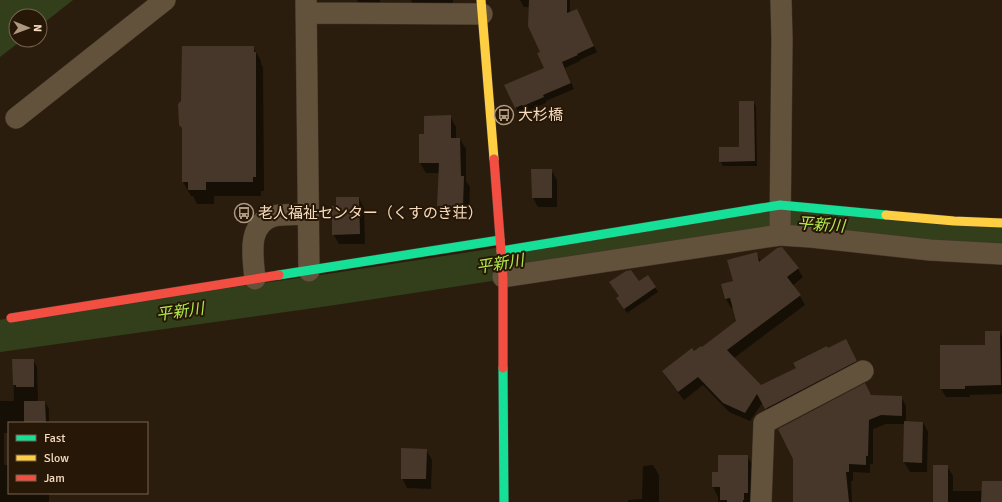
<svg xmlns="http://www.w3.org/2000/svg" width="1002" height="502" font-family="Signika,'Noto Sans JP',sans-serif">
<rect width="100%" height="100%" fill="#2a1d0d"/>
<!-- water -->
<path fill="#323f1a" d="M0,0h73l-33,26v-10h-24v24h6l-22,17z"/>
<!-- shadow -->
<path fill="#0007" d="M357,0h23v11h-17z
M411,0h42v6l-37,5z
M520,0h50v13l7,-3 20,42 -17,8v1l-15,7 9,21 -28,12v2l-19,8 -1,-1 -7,4 -13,-29 39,-17 -15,-61h-6z
M253,47l8,14v3l2,3 1,124h-3v5h-47v8h-17l-4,-8h-2l-8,-14v-52l-3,-5z
M754,102l2,5 1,59h-34l-3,-5 20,-13z
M450,116l6,11v12h4l6,10v32l4,6 -1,30h-25l-6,-11 1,-33h-13l-6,-10 5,-28z
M551,170l6,10v27h-19l-5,-9z
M359,198l5,10 1,36h-26l-6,-10 4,-27z
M756,254l5,7 37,8 5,8 -11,9 8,10 5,9 -71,53 27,28 36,-18 31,-19h23l10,21 -90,47 -8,-15 -13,19 -21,-9 -26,-27 -19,15 -16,-20 -5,-9 39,-23 35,-27 -3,-14 -3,1 -5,-9 8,-17z
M639,283l16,4 3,5 -31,21 -7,-11v-6z
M999,332l3,5v57l-32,1v2h-24l-5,-8z
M13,360h20l4,7 1,35h7l4,7v14h-40v10h-5v32h5v28h40v9h-49v-101h14z
M871,396l30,1 5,9v16h17l5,10 -1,40h-17l-6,-10 1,-38h-19l-13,5v35h-3v9l-17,-1v9h-2l1,21h-58z
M426,450l6,10 -1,29 -24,-1 -5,-10z
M747,456l7,11v35h-36v-5l-5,-10v-14h6z
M653,465l6,10v27h-31v-2l14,-1 1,-33z
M947,466l6,10v15h30l19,-9v20h-68z"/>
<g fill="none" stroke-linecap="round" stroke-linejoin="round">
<!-- river -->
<path stroke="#323f1a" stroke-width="32" d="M0,336l328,-46 429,-66 42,-2 203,17"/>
</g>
<!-- building -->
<path fill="#46372a" d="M529,0h38v13l10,-4 17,37 -17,8 1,1 -16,7 9,21 -28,12 1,2 -21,9 -1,-1 -7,3 -11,-23 40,-17 -7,-15 3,-1 -12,-26z
M182,46h72v6h2v125h-3v5h-47v8h-18v-8h-6v-54l-3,-3 -1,-21 3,-3z
M739,101h15l1,60 -36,1v-15h20z
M451,115v23h9l1,38h3l-1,31 -26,-1 2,-43h-20v-29h5v-18z
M531,169h21v29h-20z
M336,197h23l1,37 -28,1v-29h4z
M782,247l17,21 -12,9 14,18 -74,55 34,35 35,-17 -3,-5 34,-17 1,2 18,-9 11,22 -92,48 -8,-15 -12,19 -22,-10 -25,-26 -20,15 -16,-21 30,-23 2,3 7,-5 1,1 34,-26 -6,-23 -5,1 -4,-15 12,-3 -6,-21 30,-8 2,10 18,-14z
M631,270l8,11 9,-6 8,12 -32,22 -8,-11 3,-2 -10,-14 17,-11z
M985,331h15l1,54 -36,1v3h-25v-44h45z
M12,359h22v28h-18v-2h-3z
M865,383l6,12 31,1v20l-21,-1 -12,5 -1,36h-2v9l-17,-1v8h-3l3,30h-56v-43l-15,-30z
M24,401h21l1,22h-22z
M904,421l19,1 -1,41 -19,-1z
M401,448l26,1 -1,30h-25z
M718,455h30v38h-4v7h-1v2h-16v-2h-7v-13h-8v-15h6z
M933,465h15v37h-15z
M982,481h20v21h-21z"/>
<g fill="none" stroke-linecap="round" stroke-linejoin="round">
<defs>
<path id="street" d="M306,0l3,271
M307,13l175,1
M16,118l149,-118
M780,235l2,-196 -1,-39
M503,277l277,-42 31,2 119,13 72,4
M255,279c-2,-22 -9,-55 19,-63 8,-2 24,-1 34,-2
M761,502l3,-79 99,-52"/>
<path id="fast" d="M501,251l279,-46 106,10
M279,275l221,-35
M503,368l1,134"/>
<path id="slow" d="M481,0l13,159
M886,215l68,6 48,2"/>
<path id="jam" d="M494,159l9,118v91
M11,318l268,-43"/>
</defs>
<!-- street casing -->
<use href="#street" stroke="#43372b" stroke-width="22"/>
<!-- fast casing -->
<use href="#fast" stroke="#43372b" stroke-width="10"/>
<!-- slow casing -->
<use href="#slow" stroke="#43372b" stroke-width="10"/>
<!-- jam casing -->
<use href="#jam" stroke="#43372b" stroke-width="10"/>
<!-- street -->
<use href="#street" stroke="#62513b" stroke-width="21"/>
<!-- fast -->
<use href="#fast" stroke="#16e098" stroke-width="9"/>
<!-- slow -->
<use href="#slow" stroke="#ffcf43" stroke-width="9"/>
<!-- jam -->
<use href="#jam" stroke="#f24e42" stroke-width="9"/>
</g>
<!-- icons -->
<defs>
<symbol id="bus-ring" viewBox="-11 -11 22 22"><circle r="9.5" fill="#261706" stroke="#af9881" stroke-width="1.5"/><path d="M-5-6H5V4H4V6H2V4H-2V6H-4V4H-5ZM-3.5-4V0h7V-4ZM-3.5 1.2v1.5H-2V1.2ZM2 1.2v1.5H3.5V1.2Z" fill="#af9881"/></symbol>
</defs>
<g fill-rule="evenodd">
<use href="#bus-ring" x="493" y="104" width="22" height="22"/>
<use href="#bus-ring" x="233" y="202" width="22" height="22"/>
</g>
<g text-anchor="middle" stroke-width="4" stroke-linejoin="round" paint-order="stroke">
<!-- poi labels -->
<g font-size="15" fill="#f6dbc0" stroke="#261706" text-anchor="start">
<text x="518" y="120">大杉橋</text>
<text x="258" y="218">老人福祉センター（くすのき荘）</text>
</g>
<!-- water labels -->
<g font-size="16" font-style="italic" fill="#b1ea4c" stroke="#261706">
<text transform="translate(821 224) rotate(4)" y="6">平新川</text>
<text transform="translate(500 263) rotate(-9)" y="6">平新川</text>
<text transform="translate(180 311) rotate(-8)" y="6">平新川</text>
</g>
</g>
<!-- legend -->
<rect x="8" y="422" width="140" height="72" fill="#261706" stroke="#796550"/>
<rect x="16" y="435" width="20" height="6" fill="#16e098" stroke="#796550"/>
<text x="44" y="442" font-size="12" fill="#f6dbc0">Fast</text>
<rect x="16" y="455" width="20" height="6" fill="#ffcf43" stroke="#796550"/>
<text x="44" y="462" font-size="12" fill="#f6dbc0">Slow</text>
<rect x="16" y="475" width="20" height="6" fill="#f24e42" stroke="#796550"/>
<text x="44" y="482" font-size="12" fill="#f6dbc0">Jam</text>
<!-- north arrow -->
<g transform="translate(28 28) rotate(91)"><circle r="19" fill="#261706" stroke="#796550"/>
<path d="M0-3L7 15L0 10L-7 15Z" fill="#af9881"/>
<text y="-6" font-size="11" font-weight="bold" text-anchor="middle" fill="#f6dbc0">N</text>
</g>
</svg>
